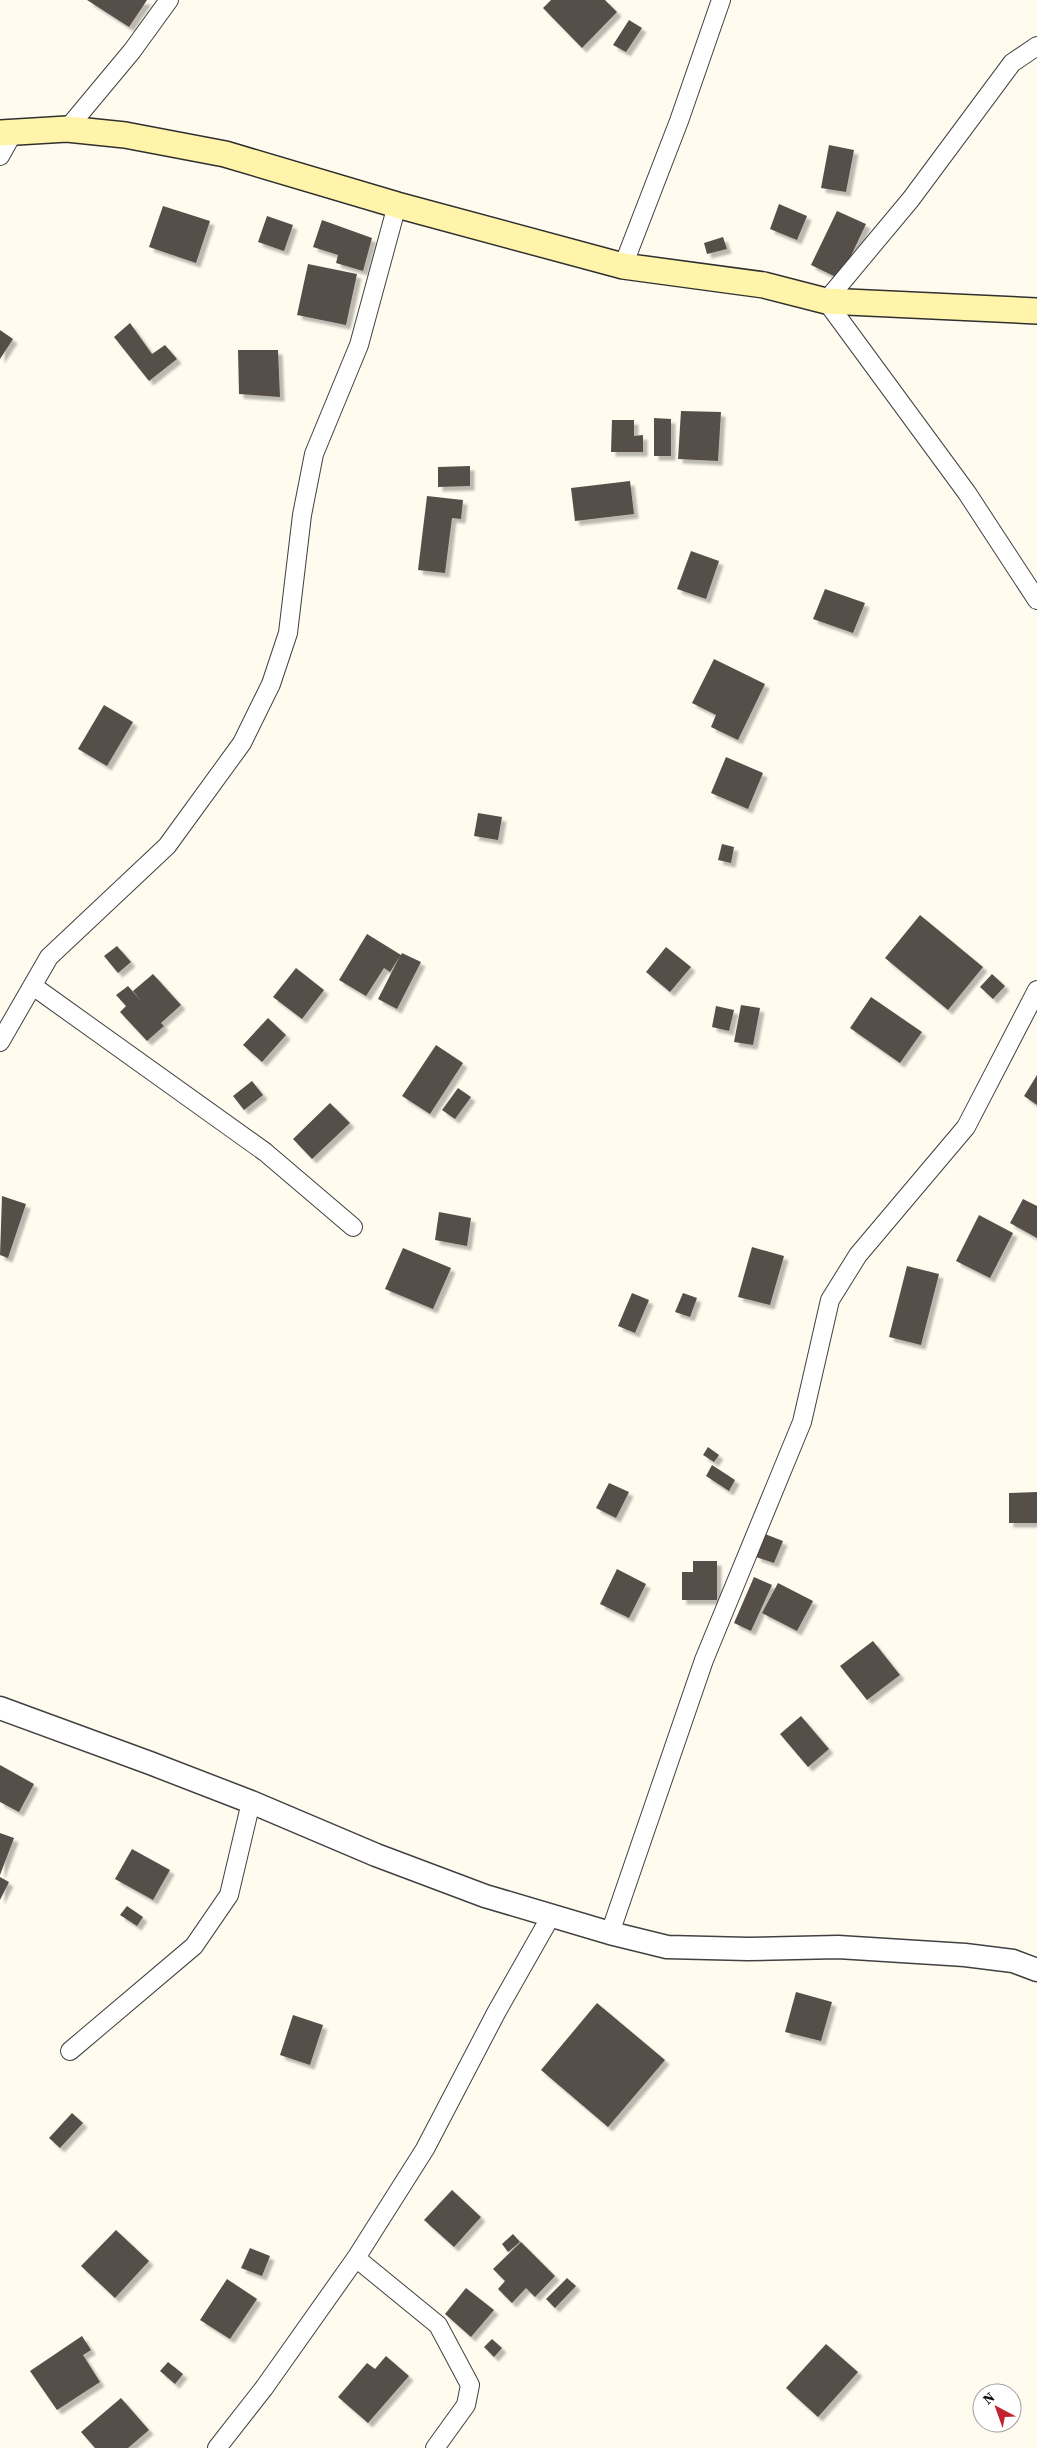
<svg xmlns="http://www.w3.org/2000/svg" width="1037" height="2448" font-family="'Source Serif 4',serif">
<defs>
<filter id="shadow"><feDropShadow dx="4.5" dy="4.5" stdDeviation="1" flood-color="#0004"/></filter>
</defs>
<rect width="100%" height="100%" fill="#fffbef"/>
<!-- building -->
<path fill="#574f4a" filter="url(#shadow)" d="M87,0h60l-18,27z
M551,0h54l12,12 -35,36 -39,-40z
M629,20l13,8 -16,24 -13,-7z
M829,145l25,5 -8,42 -25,-4z
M779,204l28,12 -10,24 -27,-11z
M163,206l47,15 -14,42 -47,-16z
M837,211l29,13 -26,55 -29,-14z
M267,216l26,9 -9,26 -26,-9z
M322,220l50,18 -9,33 -27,-8 2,-8 -25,-8z
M723,237l4,12 -20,5 -3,-11z
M308,264l49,10 -11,51 -49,-10z
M130,323l22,31 13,-9 12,14 -28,22 -35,-44z
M0,330l13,9 -13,20z
M238,350h40l2,47 -41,-3z
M681,411l40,1 -3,49 -40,-2z
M654,418l17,1v37h-17z
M612,420h22v16l9,-1v17h-32z
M470,466v20l-32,1v-20z
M630,481l4,33 -59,7 -4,-33z
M427,496l36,4 -2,19 -9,-1 -7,55 -27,-3z
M691,551l28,10 -13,38 -29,-10z
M825,589l40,14 -12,30 -40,-14z
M714,659l51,25 -27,56 -27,-13 5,-12 -24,-12z
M104,705l29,17 -26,44 -29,-17z
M726,757l37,16 -15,36 -37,-16z
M478,813l24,4 -4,23 -24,-4z
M722,844l12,3 -3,16 -13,-3z
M920,915l63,52 -35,43 -63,-52z
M367,934l34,21 1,-2 19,9 -24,47 -19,-10 22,-43 -10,16 -6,-4 -18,28 -27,-16z
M117,946l14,16 -13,11 -14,-17z
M666,947l25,20 -21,25 -24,-20z
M296,968l28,22 -22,29 -29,-22z
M153,974l28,31 -20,18 3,3 -17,15 -27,-29 6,-6 -10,-11 12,-9 14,16 -9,-11z
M992,974l13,12 -12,13 -13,-12z
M871,997l51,35 -22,31 -50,-35z
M741,1005l19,3 -7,37 -19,-3z
M716,1006l18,4 -5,21 -17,-4z
M268,1018l18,17 -24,27 -19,-17z
M436,1045l27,18 -33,51 -28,-18z
M1037,1075v30l-13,-9z
M252,1081l11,14 -19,15 -11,-14z
M458,1088l13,9 -16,22 -13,-9z
M330,1103l20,20 -38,36 -19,-20z
M2,1196l24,8 -18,54 -8,-3z
M1023,1199l14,7v32l-27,-15z
M439,1212l32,6 -4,28 -32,-6z
M979,1215l34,18 -23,45 -34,-17z
M752,1247l32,9 -14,49 -32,-8z
M403,1248l48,20 -18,41 -48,-20z
M907,1266l32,8 -18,71 -32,-8z
M632,1293l17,7 -14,33 -17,-7z
M683,1293l14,5 -7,19 -15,-5z
M708,1447l11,8 -5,7 -11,-7z
M712,1465l23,15 -6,11 -23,-15z
M609,1483l20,9 -13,26 -20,-10z
M1037,1492v31h-28v-30z
M765,1534l18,7 -9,22 -18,-6z
M693,1561h24v39h-35v-28h11z
M617,1569l29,15 -17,34 -29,-14z
M754,1577l18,8 -21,46 -17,-8z
M778,1583l35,18 -16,30 -35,-18z
M873,1641l27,34 -33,25 -27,-34z
M801,1716l28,33 -21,18 -28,-33z
M0,1765l34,19 -15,28 -19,-10z
M0,1833l14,5 -14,37z
M132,1849l38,21 -17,30 -38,-21z
M0,1877l9,5 -9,18z
M127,1906l16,11 -6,9 -17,-11z
M796,1992l36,10 -11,39 -36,-9z
M597,2003l68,57 -57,67 -67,-57z
M293,2015l30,10 -13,40 -30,-10z
M72,2113l11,10 -23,25 -11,-10z
M452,2190l29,27 -27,30 -30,-27z
M116,2230l33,31 -34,37 -34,-32z
M513,2234l7,8 -12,10 -6,-8z
M521,2242l34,34 -20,21 -9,-9 -14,15 -14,-14 7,-8 -12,-12z
M250,2248l20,8 -8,20 -21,-8z
M567,2278l9,8 -21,22 -9,-9z
M227,2279l30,20 -27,40 -30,-19z
M466,2288l28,22 -23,27 -26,-23z
M82,2336l9,14 -8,5 17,27 -43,28 -27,-39z
M492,2339l10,9 -8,9 -10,-10z
M826,2344l32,28 -40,45 -32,-29z
M386,2356l23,20 -41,47 -30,-26 29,-34 8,6z
M168,2362l15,12 -8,10 -15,-13z
M121,2398l28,32 -21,18h-33l-14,-16z"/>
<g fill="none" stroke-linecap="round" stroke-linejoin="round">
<defs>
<path id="minor" d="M1037,46l-25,17 -101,136 -85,102 141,192 70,107
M67,129l65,-78 37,-51
M0,156l14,-25
M623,266l56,-145 42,-121
M33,986l232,166 88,75
M0,1042l49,-85 118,-111 75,-103 29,-59 17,-51 14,-118 12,-61 45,-109 38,-140
M610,1933l94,-273 98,-238 28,-122 28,-45 108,-128 71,-137
M70,2051l124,-105 35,-51 22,-93
M356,2258l82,67 32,60 -4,20 -31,43
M217,2448l47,-60 92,-130 69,-109 71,-136 55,-97"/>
<path id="tertiary" d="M0,1708l150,55 101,39 125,53 109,41 125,37 57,14 81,2 90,-2 127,8 48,6 24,9"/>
<path id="secondary" d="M0,133l67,-4 58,6 100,19 172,51 226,61 141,19 62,16 211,10"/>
</defs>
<!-- minor casing -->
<use href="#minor" stroke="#414141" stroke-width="20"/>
<!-- tertiary casing -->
<use href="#tertiary" stroke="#414141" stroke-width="25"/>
<!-- secondary casing -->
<use href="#secondary" stroke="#303030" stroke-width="28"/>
<!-- minor -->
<use href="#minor" stroke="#fff" stroke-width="18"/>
<!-- tertiary -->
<use href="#tertiary" stroke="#fff" stroke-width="22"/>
<!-- secondary -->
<use href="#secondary" stroke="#fff4aa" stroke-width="25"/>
</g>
<!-- north arrow -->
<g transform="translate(997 2408) rotate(319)"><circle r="24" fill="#ffffff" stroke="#9f9f9f"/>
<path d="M0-4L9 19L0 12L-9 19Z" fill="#c0242f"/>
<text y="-8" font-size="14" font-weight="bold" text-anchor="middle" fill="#0e0e0e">N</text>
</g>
</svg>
